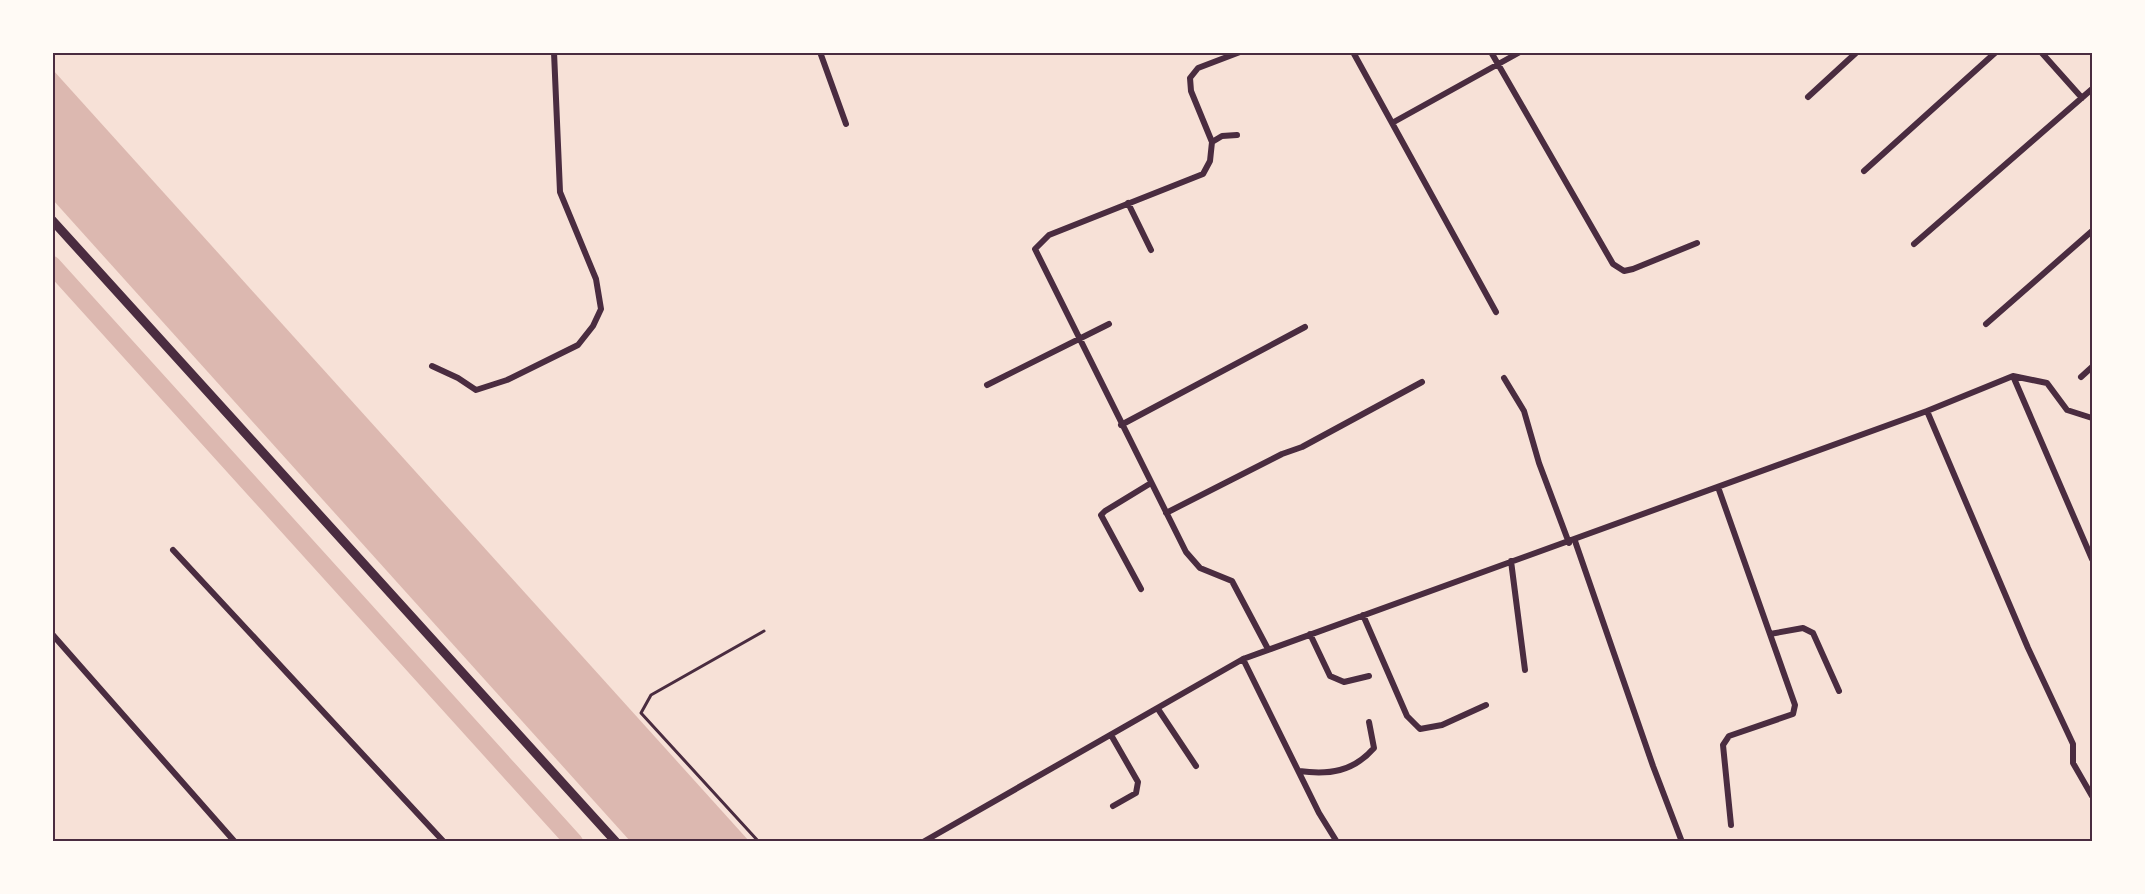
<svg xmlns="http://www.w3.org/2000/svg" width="2145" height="894" font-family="'Work Sans',sans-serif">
<rect width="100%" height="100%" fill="#f7e1d7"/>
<!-- water -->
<path fill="#dcb8b0" d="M53,70l696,771h-119l-577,-641z"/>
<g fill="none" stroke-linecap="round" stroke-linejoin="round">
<!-- canal -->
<path stroke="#dcb8b0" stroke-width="18" d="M52,265l522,577"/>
<!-- path -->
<path stroke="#4a2c40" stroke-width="3" d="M759,842l-118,-129 10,-18 113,-64"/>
<!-- minor -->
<path stroke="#4a2c40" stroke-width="6" d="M820,52l26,72
M1353,52l143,260
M1491,52l122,212 11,7 9,-2 64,-26
M2041,52l41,46
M1808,97l49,-45
M1392,123l128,-71
M1237,135l-15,1 -10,6 -2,19 -7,13 -154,61 -14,14 151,303 14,16 32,13 36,68
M1212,142l-21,-51 -1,-13 8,-10 42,-16
M1864,171l132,-119
M1128,203l23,47
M1914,244l178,-155
M1986,324l106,-93
M432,366l26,12 18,12 31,-10 71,-35 15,-19 8,-17 -5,-30 -36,-87 -6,-140
M2013,376l79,183
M2081,377l11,-10
M1504,378l20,33 15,52 30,80
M987,385l122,-61
M1927,411l101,237 45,96v19l19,33
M1121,425l184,-98
M1718,487l77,218 -2,9 -64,22 -6,9 8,80
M1166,513l116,-59 20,-7 120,-65
M1575,541l78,225 29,76
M173,550l271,292
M1511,561l14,109
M1141,589l-40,-74 4,-4 46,-28
M1363,615l44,101 13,13 22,-4 44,-20
M52,634l183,208
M1310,634l20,42 14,6 25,-6
M1770,634l33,-6 10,5 26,58
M1243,659l76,154 18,29
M1158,709l38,57
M1111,735l27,47 -2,11 -23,13
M1299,771c30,4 54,1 75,-23l-5,-26
M923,842l320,-183 684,-248 86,-35 34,7 20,27 25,8"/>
<!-- tertiary -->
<path stroke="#4a2c40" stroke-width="9" d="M52,220l564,622"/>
</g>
<!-- border -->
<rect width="2145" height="894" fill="none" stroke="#fffaf5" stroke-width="108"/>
<rect x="54" y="54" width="2037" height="786" fill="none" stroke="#4a2c40" stroke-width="2"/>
</svg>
